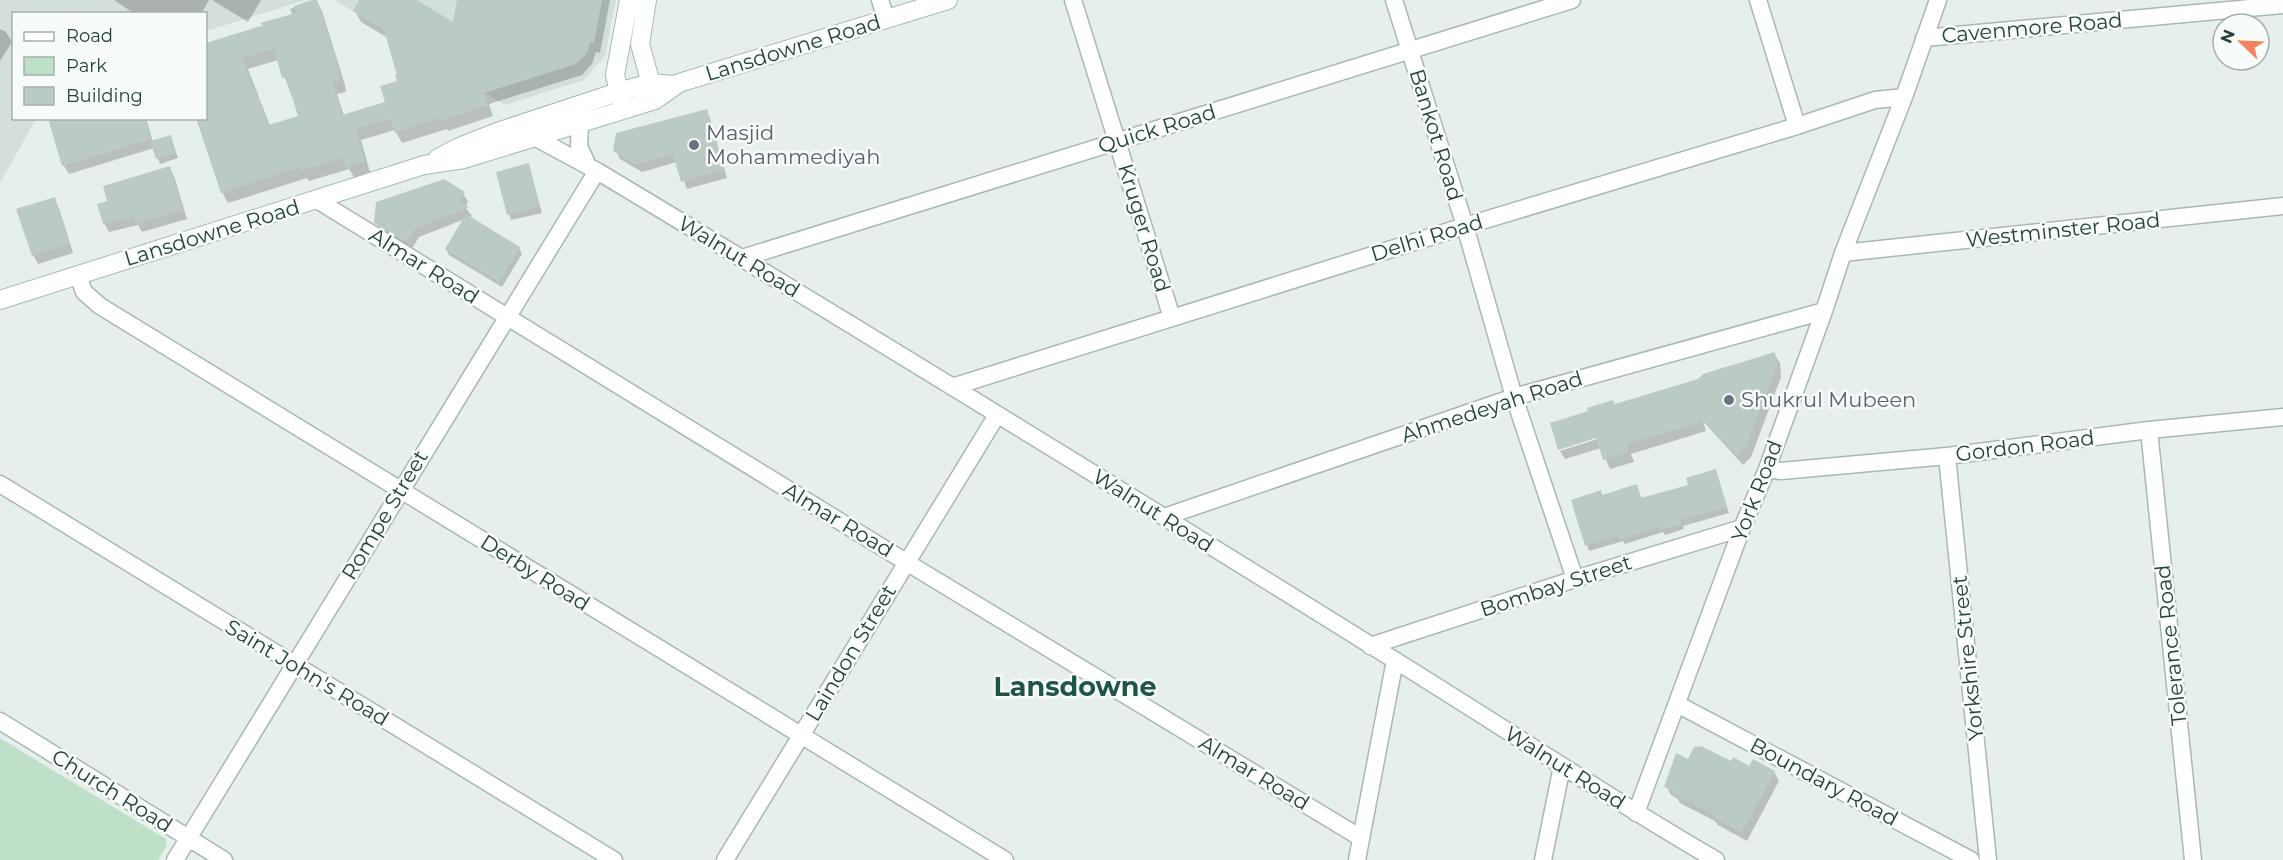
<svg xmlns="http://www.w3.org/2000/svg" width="2283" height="860" font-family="Montserrat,sans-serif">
<rect width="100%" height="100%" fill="#e6efeb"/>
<!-- built -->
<path fill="#d4dfda" d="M0,0h306l-100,31v-17h-192v104l22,1 -36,64z
M335,0h281l-11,56 -21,24 -79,25z"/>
<!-- green -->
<path fill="#bfe0c8" d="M0,738l166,101v8l-8,13h-158z"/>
<!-- shadow -->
<path fill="#0003" fill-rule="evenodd" d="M114,0h95l-8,14h-66z
M212,0h49l-13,22z
M316,0l6,11 23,74 1,7 -9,2 7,22 43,-13 12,-21v-6l-11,-38 -27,-16 -6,-11 6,-11h53l40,24 4,-24h152l-10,53 -4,-1 -4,12 -10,11 -93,29 4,12 -45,15 -1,-2 -45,14 -7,-13 -34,10 9,32 -16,5 -5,-8 -40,12 -2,-3 -79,25 -6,-11 -16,-74v-13l3,-1 -3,-14v-45l58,-18 -2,-3 31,-9 -3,-6zM278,60l22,57 -30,9 -22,-57z
M0,29l6,3 6,10 -12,19z
M706,111l4,7 17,60 -40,11 -10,-27 -35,10 -22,-13 -5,-9z
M58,118h88l7,24 17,-6 8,22 -18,6 -6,-16 -85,26 -5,-8 -14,-45z
M528,165l14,48 -31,7 -13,-47z
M169,168l5,8 13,43 -45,13 -4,-7 -29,7 -5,-9 5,-21z
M463,193l5,9 -3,5 7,9 -3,1 50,31 3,6 -20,33 -53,-32 -3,-6 19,-30 -46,18 -8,13 -30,-19 -5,-9z
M54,199l5,9 14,45 -35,11 -5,-9z
M1774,354l6,9 1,14 -30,80 -8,8 -40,-44 3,10 -75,23 3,8 -24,7 -9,-21 -36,11 -5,-8 44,-14 11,-31 83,-25z
M1715,470l14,43 -46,13 1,3 -19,6 -2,-3 -38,12 -2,-3 -34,10 -16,-50 27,-9 3,4 33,-10 6,13 48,-13z
M1689,761l43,2 42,9 5,9 -32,60 -29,-16 -3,-4 -35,-18 -2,-4 -7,-4 -5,-9z"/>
<!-- building -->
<path fill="#bbcac4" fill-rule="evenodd" d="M312,0h5l20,62 3,19 -7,2 9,32 43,-13 -5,-16 17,-5 -2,-6h2l-13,-45 -31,-19 6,-11h58l36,22 4,-22h145l-8,43 -4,-1 -3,11 -11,11 -92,29 4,12 -48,16 -1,-3 -44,15 -5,-14 -34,10 9,33 -19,5 -3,-9 -42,13 -1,-4 -79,26 -25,-75h10v-75l58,-18 -4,-2 36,-10 -2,-7zM274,49l8,29 4,-1 12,39 -30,9 -12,-37 -3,1 -10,-31z
M707,109l17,61 -43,12 -8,-28 -37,11 -23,-14 3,-18z
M48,118h97l6,21 -89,27z
M171,135l5,18 -20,6 -6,-18z
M529,163l11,44 -33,8 -11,-43z
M170,166l13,44 -47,14 -2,-7 -31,7 -6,-20 10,-3 -4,-15z
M444,179l21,13 -6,9 10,6 -54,22 -9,13 -32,-19 2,-21z
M55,197l14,47 -37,12 -16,-47z
M466,214l54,33 -21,35 -54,-33z
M1775,352l2,14 -31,81 -9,9 -37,-40 2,6 -75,22 2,8 -26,8 -7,-22 -38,12 -8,-27 38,-12 -1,-3 26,-8 2,4 83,-25 5,-5z
M1716,469l11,38 -46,13 1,4 -22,6 -1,-3 -39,13 -1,-4 -34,10 -14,-46 30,-10 1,5 35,-11 4,14 47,-13 -2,-7z
M1701,746l30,15 2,-4 16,9 4,-7 22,12 -33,62 -31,-17 1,-2 -39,-20 2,-2 -11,-5 12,-34 12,6 6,-12z"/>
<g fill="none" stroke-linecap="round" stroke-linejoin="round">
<defs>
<path id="street" d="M880,0l6,19
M1073,0l99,318
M1394,0l71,226 49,171 61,182
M1758,0l39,126
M1924,38l359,-33
M580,124l-1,22 9,20
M536,138l61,33c268,161 534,325 799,490 107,66 211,136 320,199
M317,200l589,362 455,276
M1843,253l440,-47
M742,258l830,-258
M78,275l6,17 16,14 905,554
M952,387l513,-161 332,-100 78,-26 29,-3
M2149,430l44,430
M1947,456l41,404
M1767,469l14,2 166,-15 202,-26 134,-13
M0,484l614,376
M1164,517l350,-120 310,-86
M1370,646l205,-67 167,-51
M1677,704l294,156
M0,721l224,139
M1636,813l106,-285 25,-59 57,-158 19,-58 61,-156 34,-97
M175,860l422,-689
M725,860l272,-445
M1357,860l38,-200
M1543,860l19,-94"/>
<path id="secondary" d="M647,0l-7,44 14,51
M621,101l-6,-26 14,-75
M437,159l22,-12 38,-15 121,-40 33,-9 23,2
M0,300l424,-135 40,-6 159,-49 32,-10 24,-17 269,-83"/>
</defs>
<!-- street casing -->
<use href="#street" stroke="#a8b8b2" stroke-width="19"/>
<!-- secondary casing -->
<use href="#secondary" stroke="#a4bbb3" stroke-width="20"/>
<!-- street -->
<use href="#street" stroke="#fff" stroke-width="16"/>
<!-- secondary -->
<use href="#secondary" stroke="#fff" stroke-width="18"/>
</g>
<!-- markers -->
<g fill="#6b7280" stroke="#f7fbf9" stroke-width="2">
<circle cx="694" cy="145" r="6"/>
<circle cx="1729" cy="400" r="6"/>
</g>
<g text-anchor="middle" stroke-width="5" stroke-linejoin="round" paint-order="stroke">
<!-- street labels -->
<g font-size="21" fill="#24423a" stroke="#f7fbf9">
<text transform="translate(2032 28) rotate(-5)" y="7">Cavenmore Road</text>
<text transform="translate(793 48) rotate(-17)" y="7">Lansdowne Road</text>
<text transform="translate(1157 129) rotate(-17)" y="7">Quick Road</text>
<text transform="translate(1436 135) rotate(73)" y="7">Bankot Road</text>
<text transform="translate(1144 228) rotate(73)" y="7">Kruger Road</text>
<text transform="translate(2063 230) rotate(-6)" y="7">Westminster Road</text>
<text transform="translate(212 233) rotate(-17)" y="7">Lansdowne Road</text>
<text transform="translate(1427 238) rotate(-17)" y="7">Delhi Road</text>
<text transform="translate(739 257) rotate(31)" y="7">Walnut Road</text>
<text transform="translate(424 266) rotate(32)" y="7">Almar Road</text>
<text transform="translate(1492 407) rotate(-18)" y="7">Ahmedeyah Road</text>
<text transform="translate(2025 446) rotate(-7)" y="7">Gordon Road</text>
<text transform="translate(1757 491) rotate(-69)" y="7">York Road</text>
<text transform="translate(1153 511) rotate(32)" y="7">Walnut Road</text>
<text transform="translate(385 515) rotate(-59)" y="7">Rompe Street</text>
<text transform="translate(838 520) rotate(31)" y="7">Almar Road</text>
<text transform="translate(535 573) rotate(32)" y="7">Derby Road</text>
<text transform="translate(1556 586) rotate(-18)" y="7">Bombay Street</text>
<text transform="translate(2171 645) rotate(-96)" y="7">Tolerance Road</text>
<text transform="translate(851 653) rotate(-59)" y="7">Laindon Street</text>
<text transform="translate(1968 658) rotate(-96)" y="7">Yorkshire Street</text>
<text transform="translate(307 673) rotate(31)" y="7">Saint John's Road</text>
<text transform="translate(1565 768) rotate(32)" y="7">Walnut Road</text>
<text transform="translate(1254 773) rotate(31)" y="7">Almar Road</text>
<text transform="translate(1824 782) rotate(28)" y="7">Boundary Road</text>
<text transform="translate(112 791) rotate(32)" y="7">Church Road</text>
</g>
<!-- worship labels -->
<g font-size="21" fill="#5b616d" stroke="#f7fbf9" text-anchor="start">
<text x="706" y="140">Masjid<tspan x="706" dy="24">Mohammediyah</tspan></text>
<text x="1741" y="407">Shukrul Mubeen</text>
</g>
<!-- district labels -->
<g font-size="27" font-weight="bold" fill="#1f5548" stroke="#f7fbf9">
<text x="1075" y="696">Lansdowne</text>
</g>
</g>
<!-- legend -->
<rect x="12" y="12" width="195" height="108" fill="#f7fbf9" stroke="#a3b1ad" stroke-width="1.5"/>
<rect x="24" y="32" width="30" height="9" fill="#ffffff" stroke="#a3b1ad" stroke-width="1.5"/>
<text x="66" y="42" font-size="18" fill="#24423a">Road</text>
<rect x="24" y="57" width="30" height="18" fill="#bfe0c8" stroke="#a3b1ad" stroke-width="1.5"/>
<text x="66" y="72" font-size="18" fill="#24423a">Park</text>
<rect x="24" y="87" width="30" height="18" fill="#bbcac4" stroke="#a3b1ad" stroke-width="1.5"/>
<text x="66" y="102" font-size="18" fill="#24423a">Building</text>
<!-- north arrow -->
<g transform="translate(2241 42) rotate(293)"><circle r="28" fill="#f7fbf9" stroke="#a3b1ad" stroke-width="1.5"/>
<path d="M0-4.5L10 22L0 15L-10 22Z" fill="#f4845f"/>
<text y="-9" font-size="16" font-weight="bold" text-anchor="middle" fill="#24423a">N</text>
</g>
</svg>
